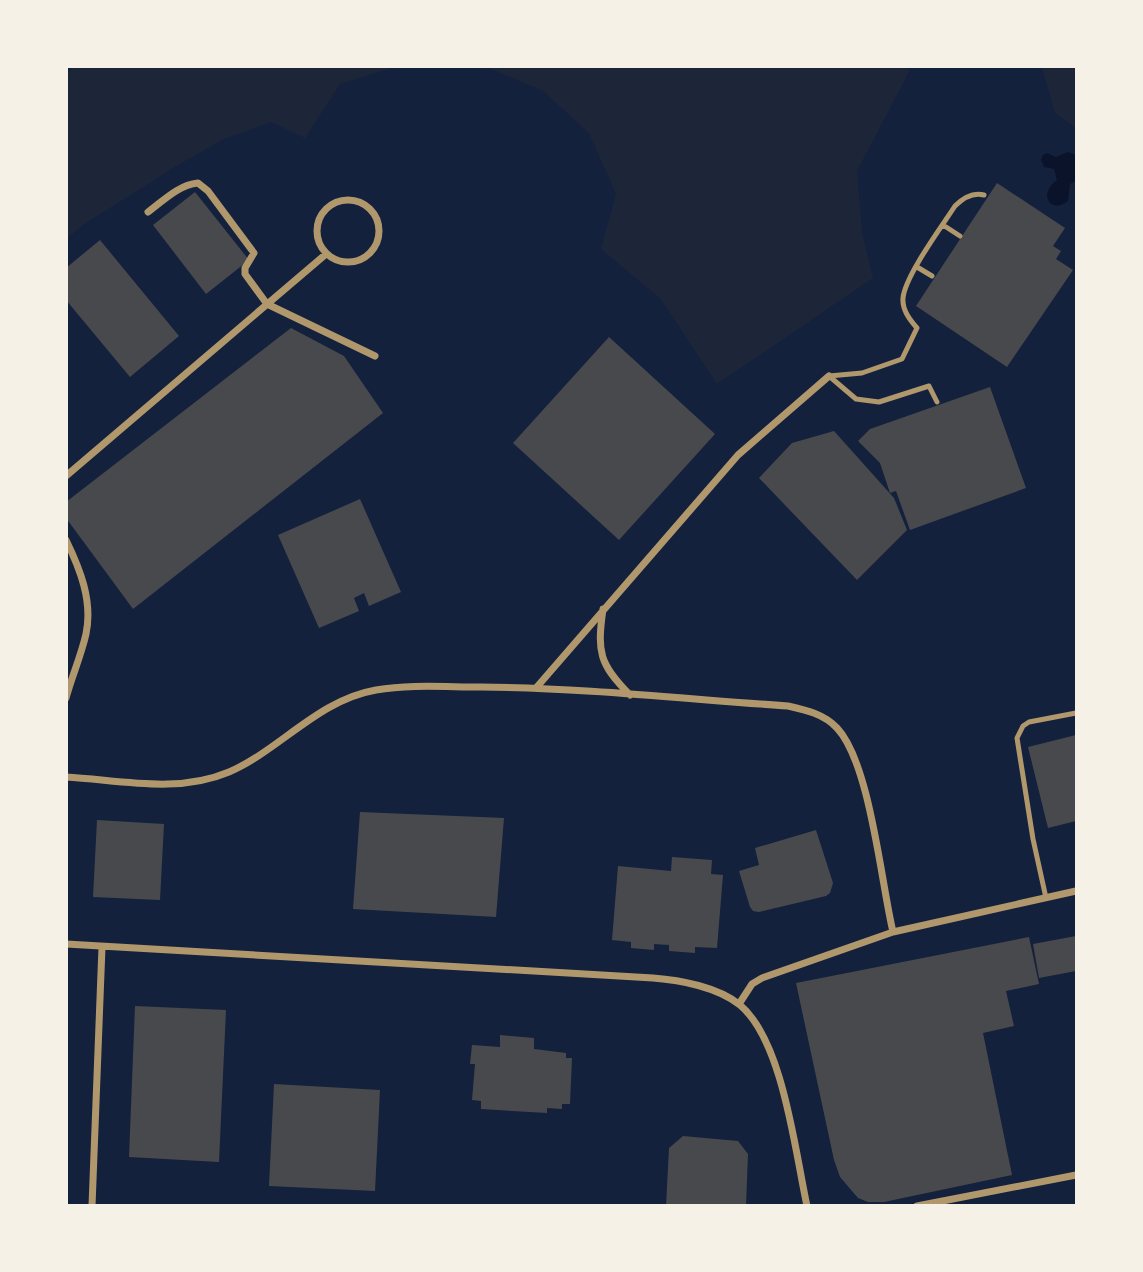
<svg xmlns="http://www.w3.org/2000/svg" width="1143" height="1272" font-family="'Times New Roman',serif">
<rect width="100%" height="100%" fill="#14213d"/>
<!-- green -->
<path fill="#1d2539" d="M76,66h319v1l-55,17 -35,54 -34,-16 -47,17 -46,26 -92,58 -19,15v-164z
M901,67l9,3 -53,101 5,62 11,45 -156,106 -56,-85 -60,-50 15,-55 -27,-61 -46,-42 -56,-24z
M1042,67h34v61l-21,-15z"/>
<!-- water -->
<path fill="#0b132b" d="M1068,152l8,3v26l-6,3 -2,17c-17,14 -31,-7 -11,-21l-3,-11 -10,-2 -3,-7 2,-5 4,-2 9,4z"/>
<!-- building -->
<path fill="#48494c" d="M997,183l68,45 -12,18 8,5 -5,8 17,11 -66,97 -91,-61z
M195,192l54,68 -43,34 -53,-69z
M100,240l79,96 -49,41 -64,-77v-32z
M291,328l53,28 39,57 -250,196 -67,-91v-16z
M609,337l106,97 -96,106 -106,-97z
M990,387l36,101 -116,42 -14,-39 -6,2 -10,-30 -22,-22 12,-12z
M834,431l60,67 13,32 -50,50 -98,-102 33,-35z
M360,499l41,93 -32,14 -5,-13 -10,5 5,13 -40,17 -41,-93z
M1076,735v86l-28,7 -20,-81z
M360,812l144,6 -8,99 -143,-8z
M97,820l67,4 -4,76 -67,-3z
M816,830l17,53 -3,10 -4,3 -67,16 -6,-1 -3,-4 -11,-36 20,-6 -4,-17z
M672,857l40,3 -1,14 12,1 -6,73 -22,-1v6l-26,-2v-6l-15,-1v6l-23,-2v-6l-19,-2 6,-74 53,5z
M1076,936v35l-37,7 -6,-34z
M1029,937l10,47 -33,7 8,35 -31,7 29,142 -128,27h-16l-10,-4 -18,-21 -6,-17 -38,-177z
M135,1006l91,4 -7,152 -90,-5z
M500,1035l34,3v11l32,4v5h6l-2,46h-8v5l-15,-1v5l-66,-4v-8l-9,-1 3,-36h-5l2,-19 28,2z
M274,1084l106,6 -5,101 -106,-5z
M683,1136l55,5 10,13 -2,52h-80l3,-58z"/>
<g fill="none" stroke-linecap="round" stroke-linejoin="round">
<!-- service -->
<path stroke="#b1986c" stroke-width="5" d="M943,225l17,11
M917,267l15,9
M829,376l33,-3 40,-14 15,-31c-7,-8 -15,-18 -14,-30 2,-22 39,-72 52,-92 9,-9 18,-14 29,-11
M829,376l27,23 23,3 50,-16 8,16
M1046,898l-13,-59 -16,-101 6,-12 6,-4 47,-9"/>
<!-- minor -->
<path stroke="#b1986c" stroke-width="7" d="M317 231a31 31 0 1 1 62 0a31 31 0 1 1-62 0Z
M148,212c15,-11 30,-27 50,-29l10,8 46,62 -9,15v6l22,30 108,52
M66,476l260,-222
M66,540c14,29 27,61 20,94 -5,22 -14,42 -20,64
M603,609c-6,43 -4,55 27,86
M536,688l202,-233 91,-79
M66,777c54,3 111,17 163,-5 51,-22 89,-72 147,-82 34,-6 70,-3 105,-3 103,1 205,12 307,19 18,4 36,8 49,22 33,35 44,154 56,204
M66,944l587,34c27,2 65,9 87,27 43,36 55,146 67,201
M739,1004l13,-20 10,-6 131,-46 183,-41
M92,1206l10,-259
M917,1206l159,-31"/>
</g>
<!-- border -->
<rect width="1143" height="1272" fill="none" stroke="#f6f1e7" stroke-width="136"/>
</svg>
